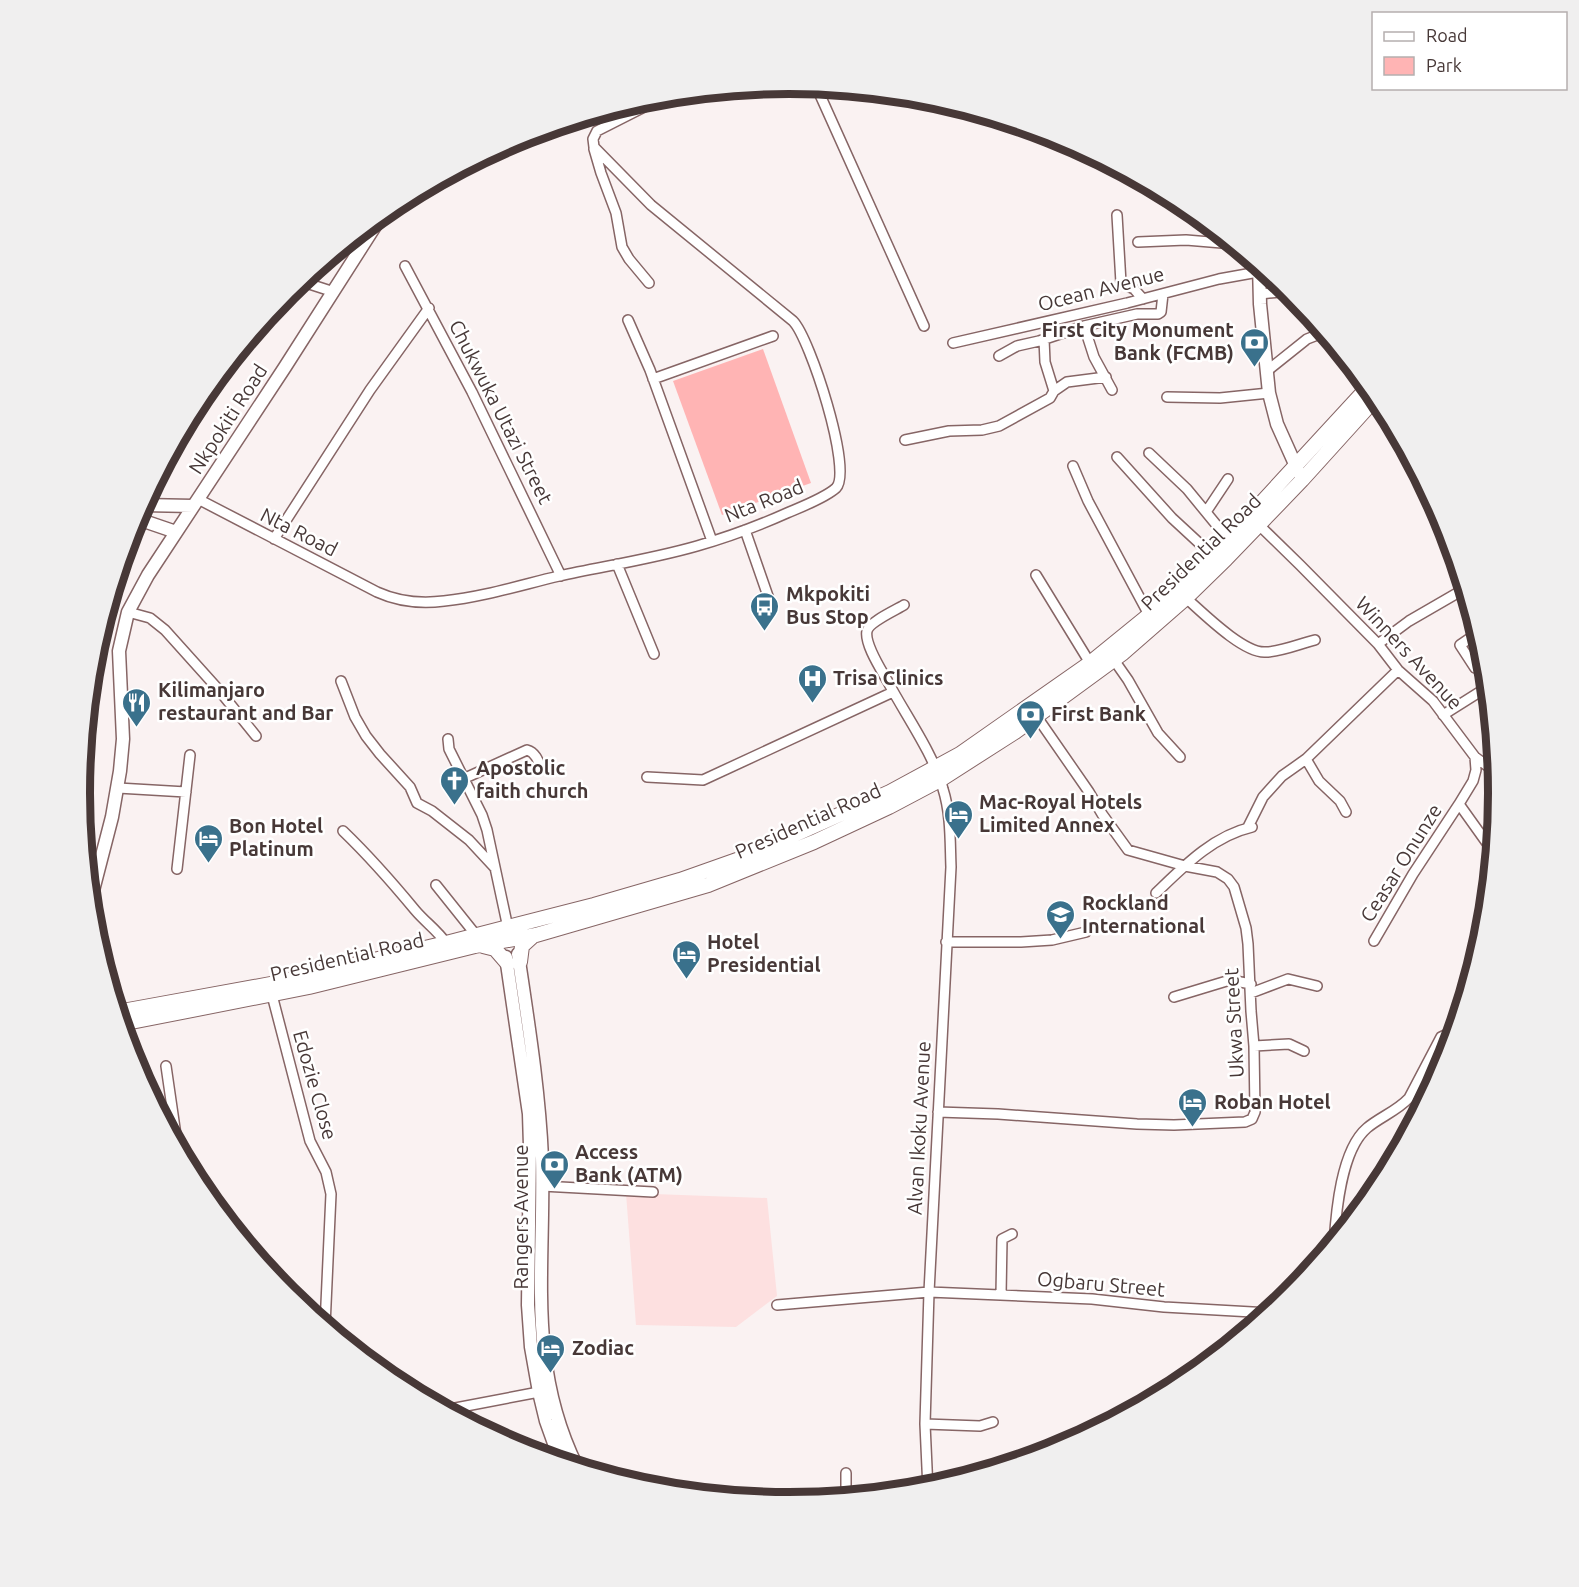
<svg xmlns="http://www.w3.org/2000/svg" width="1579" height="1587" font-family="Ubuntu,sans-serif">
<rect width="100%" height="100%" fill="#faf2f2"/>
<!-- built -->
<path fill="#fde0e0" d="M626,1193l141,5 10,98 -41,31 -100,-2z"/>
<!-- green -->
<path fill="#ffb4b4" d="M763,349l48,134 -89,32 -49,-134z"/>
<!-- forest -->
<path fill="#f39395" d="M1392,424h1l41,77 -27,-32z"/>
<g fill="none" stroke-linecap="round" stroke-linejoin="round">
<defs>
<path id="minor" d="M816,86l108,240
M594,149l7,24 15,40 6,34 7,12 20,24
M1117,215l4,68 13,6 9,10
M353,237l8,13
M1138,242l48,-2 48,4
M405,266l67,126 89,184
M300,281l34,11
M1260,294l31,-3
M628,320l22,50 62,171
M1084,326l10,31 18,33
M953,343l174,-40 92,-24 39,-7
M999,356l18,-10 22,-5 45,-15 53,-12h21l3,-2 2,-18
M1267,371l40,-32 13,-5 -2,-10
M653,379l120,-43
M1054,391l13,-9 39,-5
M1167,397l53,1 49,-5
M905,440l44,-9 33,-1 17,-4 51,-28 4,-7 -9,-29 -1,-23
M1149,453l38,36 41,50
M1117,457l55,61 40,37 5,1
M1073,466l15,35 61,114
M198,499l179,93c22,10 43,12 67,9 39,-4 77,-16 115,-25 46,-10 93,-17 138,-30 31,-9 61,-20 90,-33 14,-6 38,-15 49,-25 17,-17 -26,-150 -43,-167l-142,-116 -57,-58 -1,-8 4,-8 69,-35
M1206,512l22,-33
M1259,525l41,40 78,79 20,26 35,31 42,56 1,13 -3,11 -14,23 35,49
M745,530l24,69
M274,539l96,-149 59,-82
M617,564l37,90
M1036,575l54,88
M1186,598c17,15 57,55 79,54 16,0 34,-8 50,-12
M904,605c-8,5 -35,17 -37,26 -3,13 15,40 21,51 18,34 45,71 55,107 8,25 7,53 8,78l-22,425 -4,132 3,66
M128,612l22,6 15,12 53,59 38,47
M1378,644l31,-23 57,-33
M1114,660l14,20 30,53 22,24
M1475,668l-15,-23 19,-13
M341,681l14,36 11,19 14,18 30,33 7,16 15,8 37,29 26,28
M1443,715l46,-29
M448,739l1,10 33,66 5,15 21,98
M1475,757l22,16
M1306,759l13,22 21,20 6,11
M647,777l56,3 190,-88
M463,779l64,-29c8,2 11,10 14,18
M118,788l68,4
M1248,827l15,-30 19,-21 24,-17 92,-89
M343,831c27,26 48,50 72,79 10,12 22,20 31,33
M177,869l13,-114
M436,885l40,50
M1156,893c28,-27 57,-57 96,-66
M1374,941l39,-67 46,-70
M946,942h75l31,-2 34,-8
M1251,993l37,-14 29,7
M272,995l38,146 16,31 5,22 -6,132
M1174,997l56,-17 21,4
M1254,1046l35,-2 15,7
M166,1066l12,83
M938,1112l60,2 139,10 37,1 71,-3 7,-3 3,-7 -1,-66 -3,-35 -3,-67 -2,-16 -12,-41 -6,-8 -11,-7 -32,-6 -57,-16 -26,-36 -13,-22 -52,-75
M542,1186l111,6
M1334,1244c2,-32 7,-94 33,-116 13,-11 30,-17 42,-30l32,-61 15,-7
M1001,1295l1,-56 10,-5
M777,1305l152,-13 163,7 72,8 106,6
M445,1410l94,-18
M925,1424l55,2 13,-4
M846,1473v25"/>
<path id="secondary" d="M1259,264l1,40 9,89 8,31 22,49
M143,505l50,1
M135,518l41,14
M90,902l22,-85 8,-46 3,-32 -4,-88 9,-39 20,-37 137,-208 99,-155
M518,954c10,68 21,135 24,204 3,109 -16,206 35,309
M506,957l23,157 1,32 -2,159 3,42 8,45 7,29 15,42"/>
<path id="primary" d="M483,946l12,3 13,15
M520,962l2,-16 11,-10
M117,1012l159,-29 170,-40 148,-38 86,-25 65,-23 145,-65 70,-38 130,-91 59,-48 79,-76 141,-153
M121,1024l188,-37 166,-41 61,-11 172,-50 106,-43 75,-35 51,-27 75,-48 108,-79 63,-55 40,-39 76,-79 76,-84"/>
</defs>
<!-- minor casing -->
<use href="#minor" stroke="#866565" stroke-width="12"/>
<!-- secondary casing -->
<use href="#secondary" stroke="#866565" stroke-width="15"/>
<!-- primary casing -->
<use href="#primary" stroke="#866565" stroke-width="16"/>
<!-- minor -->
<use href="#minor" stroke="#fff" stroke-width="9"/>
<!-- secondary -->
<use href="#secondary" stroke="#fff" stroke-width="12"/>
<!-- primary -->
<use href="#primary" stroke="#fff" stroke-width="14"/>
</g>
<!-- icons -->
<defs>
<symbol id="bank-pin" viewBox="-11 -11 22 30"><path d="M0 17L-7.5 6A9.5 9.5 0 1 1 7.5 6Z" fill="#3a718c" stroke="#fff"/><path d="M-6-4H6V4H-6ZM0-2.3a2.3 2.3 0 1 0 0 4.6a2.3 2.3 0 1 0 0-4.6Z" fill="#fff"/></symbol>
<symbol id="bus-pin" viewBox="-11 -11 22 30"><path d="M0 17L-7.5 6A9.5 9.5 0 1 1 7.5 6Z" fill="#3a718c" stroke="#fff"/><path d="M-5-6H5V4H4V6H2V4H-2V6H-4V4H-5ZM-3.5-4V0h7V-4ZM-3.5 1.2v1.5H-2V1.2ZM2 1.2v1.5H3.5V1.2Z" fill="#fff"/></symbol>
<symbol id="hospital-pin" viewBox="-11 -11 22 30"><path d="M0 17L-7.5 6A9.5 9.5 0 1 1 7.5 6Z" fill="#3a718c" stroke="#fff"/><path d="M-5-5h3v3.5h4V-5h3V5h-3V1.5h-4V5h-3Z" fill="#fff"/></symbol>
<symbol id="restaurant-pin" viewBox="-11 -11 22 30"><path d="M0 17L-7.5 6A9.5 9.5 0 1 1 7.5 6Z" fill="#3a718c" stroke="#fff"/><path d="M-5-6h1v4h1v-4h1v4h1v-4h1v5L-1.5 .5V6h-2V.5L-5-1ZM5-6V6H3V1.5H1.5Q1.5-4 5-6Z" fill="#fff"/></symbol>
<symbol id="church-pin" viewBox="-11 -11 22 30"><path d="M0 17L-7.5 6A9.5 9.5 0 1 1 7.5 6Z" fill="#3a718c" stroke="#fff"/><path d="M-1.2-6h2.4v3.5h3.3v2.4h-3.3V6h-2.4V-.1h-3.3v-2.4h3.3Z" fill="#fff"/></symbol>
<symbol id="hotel-pin" viewBox="-11 -11 22 30"><path d="M0 17L-7.5 6A9.5 9.5 0 1 1 7.5 6Z" fill="#3a718c" stroke="#fff"/><path d="M-6-4.5h1.5V1H6V5H4.5V3h-9V5H-6ZM-4 0a1.8 1.8 0 1 1 3.6 0ZM.5 0V-2.5h3Q6-2.5 6 0Z" fill="#fff"/></symbol>
<symbol id="university-pin" viewBox="-11 -11 22 30"><path d="M0 17L-7.5 6A9.5 9.5 0 1 1 7.5 6Z" fill="#3a718c" stroke="#fff"/><path d="M0-5L7-2L0 1L-7-2ZM-4 1L0 2.5L4 1V4Q0 6-4 4Z" fill="#fff"/></symbol>
</defs>
<g fill-rule="evenodd">
<use href="#bank-pin" x="1238" y="326" width="33" height="45"/>
<use href="#bus-pin" x="748" y="590" width="33" height="45"/>
<use href="#hospital-pin" x="796" y="662" width="33" height="45"/>
<use href="#restaurant-pin" x="120" y="686" width="33" height="45"/>
<use href="#bank-pin" x="1014" y="698" width="33" height="45"/>
<use href="#church-pin" x="438" y="764" width="33" height="45"/>
<use href="#hotel-pin" x="942" y="798" width="33" height="45"/>
<use href="#hotel-pin" x="192" y="822" width="33" height="45"/>
<use href="#university-pin" x="1044" y="898" width="33" height="45"/>
<use href="#hotel-pin" x="670" y="938" width="33" height="45"/>
<use href="#hotel-pin" x="1176" y="1086" width="33" height="45"/>
<use href="#bank-pin" x="538" y="1148" width="33" height="45"/>
<use href="#hotel-pin" x="534" y="1332" width="33" height="45"/>
</g>
<g text-anchor="middle" stroke-width="5" stroke-linejoin="round" paint-order="stroke">
<!-- street labels -->
<g font-size="20" fill="#473837" stroke="#fff">
<text transform="translate(1101 289) rotate(-14)" y="7">Ocean Avenue</text>
<text transform="translate(501 412) rotate(63)" y="7">Chukwuka Utazi Street</text>
<text transform="translate(228 419) rotate(-57)" y="7">Nkpokiti Road</text>
<text transform="translate(764 501) rotate(-22)" y="7">Nta Road</text>
<text transform="translate(299 532) rotate(27)" y="7">Nta Road</text>
<text transform="translate(1201 552) rotate(-44)" y="7">Presidential Road</text>
<text transform="translate(1409 653) rotate(47)" y="7">Winners Avenue</text>
<text transform="translate(808 821) rotate(-24)" y="7">Presidential Road</text>
<text transform="translate(1401 863) rotate(-58)" y="7">Ceasar Onunze</text>
<text transform="translate(347 957) rotate(-13)" y="7">Presidential Road</text>
<text transform="translate(1234 1023) rotate(-93)" y="7">Ukwa Street</text>
<text transform="translate(315 1085) rotate(74)" y="7">Edozie Close</text>
<text transform="translate(919 1128) rotate(-87)" y="7">Alvan Ikoku Avenue</text>
<text transform="translate(521 1217) rotate(-90)" y="7">Rangers Avenue</text>
<text transform="translate(1101 1284) rotate(5)" y="7">Ogbaru Street</text>
</g>
<!-- poi labels -->
<g font-size="20" font-weight="bold" fill="#473837" stroke="#fff" text-anchor="start">
<text x="1234" y="337" text-anchor="end">First City Monument<tspan x="1234" dy="23">Bank (FCMB)</tspan></text>
<text x="786" y="601">Mkpokiti<tspan x="786" dy="23">Bus Stop</tspan></text>
<text x="833" y="685">Trisa Clinics</text>
<text x="158" y="697">Kilimanjaro<tspan x="158" dy="23">restaurant and Bar</tspan></text>
<text x="1051" y="721">First Bank</text>
<text x="476" y="775">Apostolic<tspan x="476" dy="23">faith church</tspan></text>
<text x="979" y="809">Mac-Royal Hotels<tspan x="979" dy="23">Limited Annex</tspan></text>
<text x="229" y="833">Bon Hotel<tspan x="229" dy="23">Platinum</tspan></text>
<text x="1082" y="910">Rockland<tspan x="1082" dy="23">International</tspan></text>
<text x="707" y="949">Hotel<tspan x="707" dy="23">Presidential</tspan></text>
<text x="1214" y="1109">Roban Hotel</text>
<text x="575" y="1159">Access<tspan x="575" dy="23">Bank (ATM)</tspan></text>
<text x="572" y="1355">Zodiac</text>
</g>
</g>
<!-- crop -->
<path d="M0 0H1579V1587H0ZM90 793a699 699 0 1 1 1398 0a699 699 0 1 1-1398 0Z" fill="#f0efef" fill-rule="evenodd"/>
<path fill="none" stroke="#473837" stroke-width="8" d="M90 793a699 699 0 1 1 1398 0a699 699 0 1 1-1398 0Z"/>
<!-- legend -->
<rect x="1372" y="12" width="195" height="78" fill="#ffffff" stroke="#b5afaf" stroke-width="1.5"/>
<rect x="1384" y="32" width="30" height="9" fill="#ffffff" stroke="#b5afaf" stroke-width="1.5"/>
<text x="1426" y="42" font-size="18" fill="#473837">Road</text>
<rect x="1384" y="57" width="30" height="18" fill="#ffb4b4" stroke="#b5afaf" stroke-width="1.5"/>
<text x="1426" y="72" font-size="18" fill="#473837">Park</text>
</svg>
